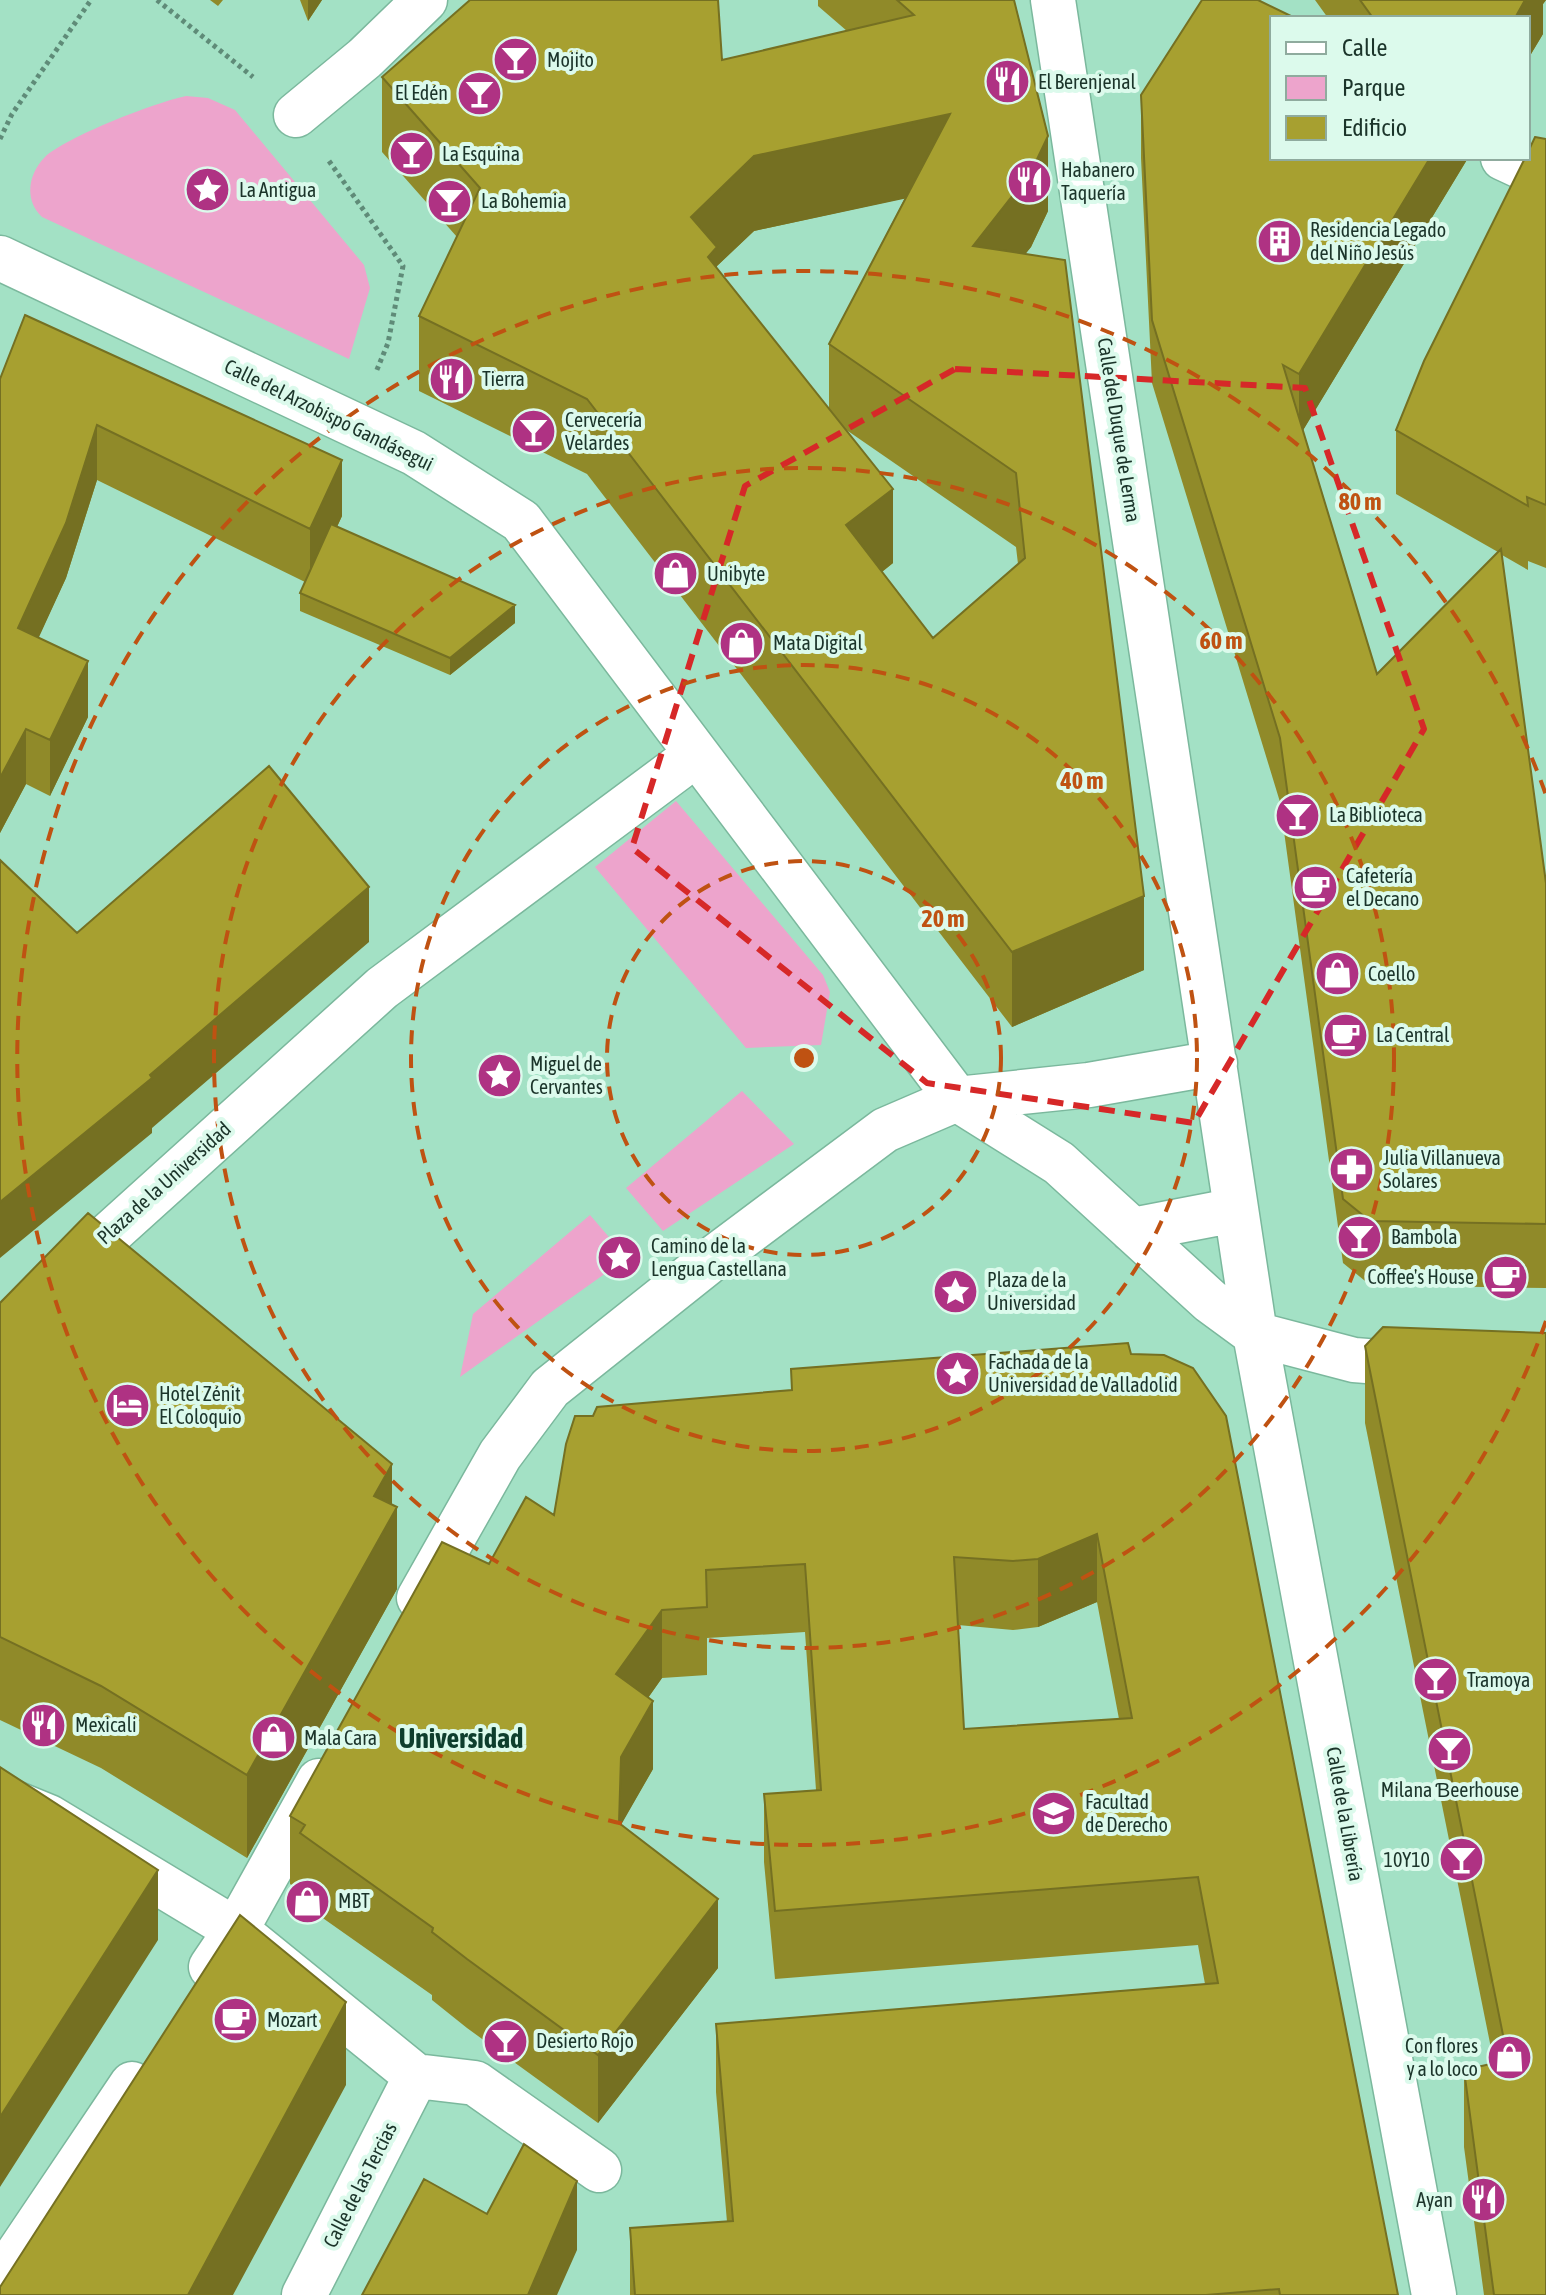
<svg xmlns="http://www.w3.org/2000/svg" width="1546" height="2295" font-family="'Asap Condensed',sans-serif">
<rect width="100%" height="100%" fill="#a3e1c5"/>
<!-- green -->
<path fill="#eda4cc" d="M186,96l22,2 27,12 129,155 6,23 -21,71 -307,-142c-18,-17 -14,-43 3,-60 21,-20 111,-55 141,-61z
M676,801l147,174 7,17 -9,53 -75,3 -151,-181z
M742,1091l52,53 -131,87 -37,-43z
M590,1215l37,43 -167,119 13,-63z"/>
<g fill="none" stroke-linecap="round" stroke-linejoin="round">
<defs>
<path id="minor" d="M1053,0l202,1334 179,961
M296,115l69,-57 60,-58
M1503,158l43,20
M0,258l414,195 107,68 436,578 102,64 151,138 45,33 99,26 192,15
M1132,1230l104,-20
M0,1333l382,-345 296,-220
M419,1598l81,-143 50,-67 157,-125 178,-133 72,-31 132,-14 126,-22
M0,1797l49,20 187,113 180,146 59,7 124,87
M211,1967l25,-37 83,-149
M0,2280l132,-196
M304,2295l112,-219"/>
</defs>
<!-- minor casing -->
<use href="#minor" stroke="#7bb89d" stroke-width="47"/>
<!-- path -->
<path stroke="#5f8b78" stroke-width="5" stroke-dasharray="4 4" stroke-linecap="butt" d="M157,0l96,77
M0,139l12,-25 79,-114
M329,161l74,105 -15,77 -12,29"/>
<!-- minor -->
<use href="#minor" stroke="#fff" stroke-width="44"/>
</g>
<!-- wall -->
<path fill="#908a29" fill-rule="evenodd" d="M210,0h13l-5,6z
M300,0h22l-14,21z
M818,0h196l34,211 -17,36 -6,7 119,716 -132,57 -425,-553 -168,-83v-75l38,-79 -75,-85v-75l340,-17 125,-29 -29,-25zM905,198l-76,146v65l-112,-140v-3l37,-35zM845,429l171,118 2,17 -85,74 -51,-66 11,-9z
M1315,0h231l-3,4v30l-15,25v-41h-200z
M1141,95l327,63 -165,272 74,244 121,-122 -102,-58v-64l150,-291v429l-18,-7v9l-26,-15 44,328v405l-176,-3 -27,-22 -63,-461 -128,-419 -11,-225z
M0,379l342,137 -5,11 178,96 -65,52 -150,-64v-18l5,-11 -208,-102 -31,98 -28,60 50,79 -38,79 -24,-12 -26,49z
M0,1303l392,201 5,85 -150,269 -146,-90 -101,-48z
M1546,1333v962h-62l-20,-148v-77l30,-7 -129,-640v-77z
M1128,1343l270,952h-768v-67l97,-6 -11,-130v-68l489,-40 -7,-39 -423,34 -11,-117v-68l52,-4 -11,-158 -98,6v37l-45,3 -14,20 5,71 -32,55 97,144 -120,155 -131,-95 -35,-28v-5l-132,-93v-12l-10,-6v-68l199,-252 65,-49 39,-99 198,-26v-21zM1097,1602l22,117 -155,10 -6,-104 55,5 25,-3z"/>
<!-- shaded-wall -->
<path fill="#757022" d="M308,0h14l-14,21z
M1525,0h21l-3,4v30l-15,25v-41h-13z
M950,114v75l-196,42 -37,35v55l-26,-104 63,-61z
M1048,136v75l-17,36 -58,73v-74z
M1430,158h38l-169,279v-63z
M97,425v55l-31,98 -48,105v-55z
M342,460v56l-32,68v-55z
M893,489v74l-47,37v-75z
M515,605v18l-65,52v-17z
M88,661v56l-38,79v-56z
M26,729v55l-26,49v-55z
M369,887v55l-217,186v5l-152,125v-56z
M1144,896v74l-132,57v-75z
M392,1464v52l5,-9v82l-150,269v-83l127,-279z
M1097,1534v68l-59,25v-68z
M662,1610v68l-46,65v-69z
M653,1701v68l-32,56 -2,-2 2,-66z
M158,1870v70l-158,247v-70z
M718,1899v69l-120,155v-68z
M346,2002v83l-113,210h-45z
M577,2181v69l-20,45h-29z"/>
<!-- building -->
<path fill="#a7a030" stroke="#757022" stroke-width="2" fill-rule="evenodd" d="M470,0h248l4,60 192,-45 -17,-15h117l34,136 -17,36 -58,74 92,14 79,636 -132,56 -425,-553 -168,-83 61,-128 -98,-111zM950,114l-121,230 187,129 9,85 -92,80 -87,-113 47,-36 -185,-232 9,-10 -26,-30 63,-61z
M1202,0h56l37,18h-23v140h158l-131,216 -16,-9 94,309 124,-125 45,334v341l-176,-3 -27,-22 -63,-461 -128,-418 -11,-225z
M1360,0h165l-10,18h-142z
M1535,137l11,2v366l-19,-8 1,9 -132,-76 28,-69 101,-203h3v-6z
M25,315l317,145 -32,69 -213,-104 -31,98 -48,105 70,33 -38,79 -24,-11 -26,49v-399z
M331,524l184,81 -65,53 -150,-65z
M269,766l100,121 -219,188 2,3 -152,124v-342l77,73z
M88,1213l304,251 -18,32 23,11 -150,268 -146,-89 -101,-49v-334z
M1383,1327l163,6v962h-52l-30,-225 44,-10 -143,-714z
M1128,1343l3,11 33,1 29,13 33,48 172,879h-118l-1,-6 -73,6h-571l-5,-67 103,-7 -17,-197 502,-41 -20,-106 -423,34 -11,-117 57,-4 -16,-226 -99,6 1,37 -45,3 -46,64 37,27 -32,56 -2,66 99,76 -120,156 -131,-96 -35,-27 1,-4 -133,-95 5,-8 -15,-9 152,-274 47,22 37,-67 28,18 12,-71 9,-28h18l4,-9 195,-17 -1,-21zM1097,1534l35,184 -168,11 -10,-172 59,4 25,-2z
M0,1767l158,103 -158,247z
M240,1915l106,87 -158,293h-188v-8z
M524,2144l53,37 -49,114h-166l62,-116 63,35z"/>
<!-- marked area -->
<path fill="none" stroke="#d62828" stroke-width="6" stroke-dasharray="16 10" stroke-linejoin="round" d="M955,369l350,19 119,341 -230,394 -267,-40 -295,-235 113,-362z"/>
<!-- distance rings -->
<g fill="none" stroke="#bf5212" stroke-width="4" stroke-dasharray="14 10">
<circle cx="804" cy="1058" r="197"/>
<circle cx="804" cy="1058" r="393"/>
<circle cx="804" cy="1058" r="590"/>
<path d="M1546 1321A787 787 0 1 1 1546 795"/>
</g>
<!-- icons -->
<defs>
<symbol id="bar-disc" viewBox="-11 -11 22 22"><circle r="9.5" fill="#af3283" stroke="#dcfaec"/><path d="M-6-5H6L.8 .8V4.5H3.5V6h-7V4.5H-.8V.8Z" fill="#fff"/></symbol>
<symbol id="restaurant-disc" viewBox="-11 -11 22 22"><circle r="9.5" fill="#af3283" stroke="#dcfaec"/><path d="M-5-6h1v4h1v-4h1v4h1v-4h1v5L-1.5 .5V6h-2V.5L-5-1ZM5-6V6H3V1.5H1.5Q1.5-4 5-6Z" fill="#fff"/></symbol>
<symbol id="sight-disc" viewBox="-11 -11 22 22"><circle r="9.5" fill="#af3283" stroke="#dcfaec"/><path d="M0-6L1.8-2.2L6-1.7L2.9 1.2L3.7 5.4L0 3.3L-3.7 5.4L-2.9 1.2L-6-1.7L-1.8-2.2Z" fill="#fff"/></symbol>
<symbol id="building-disc" viewBox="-11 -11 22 22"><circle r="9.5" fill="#af3283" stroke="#dcfaec"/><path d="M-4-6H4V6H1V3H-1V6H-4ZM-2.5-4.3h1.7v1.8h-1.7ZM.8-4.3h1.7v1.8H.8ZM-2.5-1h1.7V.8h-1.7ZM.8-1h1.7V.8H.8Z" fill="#fff"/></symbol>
<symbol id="shop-disc" viewBox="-11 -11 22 22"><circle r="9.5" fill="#af3283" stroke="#dcfaec"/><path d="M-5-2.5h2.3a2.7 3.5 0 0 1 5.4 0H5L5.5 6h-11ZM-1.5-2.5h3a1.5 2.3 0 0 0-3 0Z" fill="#fff"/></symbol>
<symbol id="cafe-disc" viewBox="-11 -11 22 22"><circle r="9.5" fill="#af3283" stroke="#dcfaec"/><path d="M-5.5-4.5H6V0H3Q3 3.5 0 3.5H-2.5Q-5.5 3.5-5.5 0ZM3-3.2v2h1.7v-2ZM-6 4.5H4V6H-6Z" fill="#fff"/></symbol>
<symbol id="pharmacy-disc" viewBox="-11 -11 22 22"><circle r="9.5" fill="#af3283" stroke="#dcfaec"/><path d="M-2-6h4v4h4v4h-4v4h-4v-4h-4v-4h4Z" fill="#fff"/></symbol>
<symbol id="hotel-disc" viewBox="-11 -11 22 22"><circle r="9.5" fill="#af3283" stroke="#dcfaec"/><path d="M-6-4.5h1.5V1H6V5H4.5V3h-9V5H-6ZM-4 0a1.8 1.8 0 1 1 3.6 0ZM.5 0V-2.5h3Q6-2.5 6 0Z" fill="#fff"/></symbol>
<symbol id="university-disc" viewBox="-11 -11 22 22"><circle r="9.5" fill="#af3283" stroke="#dcfaec"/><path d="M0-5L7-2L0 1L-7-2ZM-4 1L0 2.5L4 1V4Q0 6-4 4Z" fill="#fff"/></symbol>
</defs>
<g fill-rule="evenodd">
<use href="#bar-disc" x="490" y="34" width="51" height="51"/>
<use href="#restaurant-disc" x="982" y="56" width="51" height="51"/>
<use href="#bar-disc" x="454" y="68" width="51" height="51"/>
<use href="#bar-disc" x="386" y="128" width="51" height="51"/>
<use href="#restaurant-disc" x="1004" y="156" width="51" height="51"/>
<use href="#sight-disc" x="182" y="164" width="51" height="51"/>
<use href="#bar-disc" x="424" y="176" width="51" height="51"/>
<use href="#building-disc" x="1254" y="216" width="51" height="51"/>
<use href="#restaurant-disc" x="426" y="354" width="51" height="51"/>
<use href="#bar-disc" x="508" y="406" width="51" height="51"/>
<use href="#shop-disc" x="650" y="548" width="51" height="51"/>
<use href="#shop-disc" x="716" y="618" width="51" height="51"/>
<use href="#bar-disc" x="1272" y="790" width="51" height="51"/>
<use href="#cafe-disc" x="1290" y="862" width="51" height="51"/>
<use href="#shop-disc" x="1312" y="948" width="51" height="51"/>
<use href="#cafe-disc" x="1320" y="1010" width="51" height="51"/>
<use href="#sight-disc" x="474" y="1050" width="51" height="51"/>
<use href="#pharmacy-disc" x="1326" y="1144" width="51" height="51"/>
<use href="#bar-disc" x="1334" y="1212" width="51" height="51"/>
<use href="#sight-disc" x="594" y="1232" width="51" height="51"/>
<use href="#cafe-disc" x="1480" y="1252" width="51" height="51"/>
<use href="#sight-disc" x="930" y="1266" width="51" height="51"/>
<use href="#sight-disc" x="932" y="1348" width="51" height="51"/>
<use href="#hotel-disc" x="102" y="1380" width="51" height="51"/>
<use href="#bar-disc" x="1410" y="1654" width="51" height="51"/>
<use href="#restaurant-disc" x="18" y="1700" width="51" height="51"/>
<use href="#shop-disc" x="248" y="1712" width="51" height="51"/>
<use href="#bar-disc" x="1424" y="1724" width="51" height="51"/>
<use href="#university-disc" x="1028" y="1788" width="51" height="51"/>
<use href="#bar-disc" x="1436" y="1834" width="51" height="51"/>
<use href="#shop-disc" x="282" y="1876" width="51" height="51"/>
<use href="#cafe-disc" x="210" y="1994" width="51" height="51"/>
<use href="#bar-disc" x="480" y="2016" width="51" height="51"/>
<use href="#shop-disc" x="1484" y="2032" width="51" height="51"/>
<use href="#restaurant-disc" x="1458" y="2174" width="51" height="51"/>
</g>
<g text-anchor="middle" stroke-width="8" stroke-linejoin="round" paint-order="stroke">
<!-- poi labels -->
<g font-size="20" fill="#1b342a" stroke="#dcfaec" text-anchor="start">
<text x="547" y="67">Mojito</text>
<text x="1038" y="89">El Berenjenal</text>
<text x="448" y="100" text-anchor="end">El Edén</text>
<text x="442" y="161">La Esquina</text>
<text x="1061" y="177">Habanero<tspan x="1061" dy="23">Taquería</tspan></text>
<text x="239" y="197">La Antigua</text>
<text x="481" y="208">La Bohemia</text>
<text x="1310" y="237">Residencia Legado<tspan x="1310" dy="23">del Niño Jesús</tspan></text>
<text x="482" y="386">Tierra</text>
<text x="565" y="427">Cervecería<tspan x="565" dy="23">Velardes</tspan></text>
<text x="707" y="581">Unibyte</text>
<text x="773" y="650">Mata Digital</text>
<text x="1329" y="822">La Biblioteca</text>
<text x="1346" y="883">Cafetería<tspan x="1346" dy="23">el Decano</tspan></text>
<text x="1368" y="981">Coello</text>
<text x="1376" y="1042">La Central</text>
<text x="530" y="1071">Miguel de<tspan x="530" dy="23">Cervantes</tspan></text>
<text x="1383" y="1165">Julia Villanueva<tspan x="1383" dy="23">Solares</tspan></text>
<text x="1391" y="1244">Bambola</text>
<text x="651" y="1253">Camino de la<tspan x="651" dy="23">Lengua Castellana</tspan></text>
<text x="1474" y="1284" text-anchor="end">Coffee's House</text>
<text x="987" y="1287">Plaza de la<tspan x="987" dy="23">Universidad</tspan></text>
<text x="988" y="1369">Fachada de la<tspan x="988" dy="23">Universidad de Valladolid</tspan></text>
<text x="159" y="1401">Hotel Zénit<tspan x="159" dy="23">El Coloquio</tspan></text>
<text x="1467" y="1687">Tramoya</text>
<text x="75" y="1732">Mexicali</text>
<text x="304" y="1745">Mala Cara</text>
<text x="1450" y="1797" text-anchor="middle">Milana Ɓeerhouse</text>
<text x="1085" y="1809">Facultad<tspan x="1085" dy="23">de Derecho</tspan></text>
<text x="1430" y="1867" text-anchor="end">10Y10</text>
<text x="338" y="1908">MBT</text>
<text x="267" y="2027">Mozart</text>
<text x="536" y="2048">Desierto Rojo</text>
<text x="1478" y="2053" text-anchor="end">Con flores<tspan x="1478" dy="23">y a lo loco</tspan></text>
<text x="1453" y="2207" text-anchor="end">Ayan</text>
</g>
<!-- street labels -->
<g font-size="20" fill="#1b342a" stroke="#dcfaec">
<text transform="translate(329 415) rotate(26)" y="7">Calle del Arzobispo Gandásegui</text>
<text transform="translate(1119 430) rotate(81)" y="7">Calle del Duque de Lerma</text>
<text transform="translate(164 1183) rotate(-42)" y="7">Plaza de la Universidad</text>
<text transform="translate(1345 1814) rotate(80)" y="7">Calle de la Librería</text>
<text transform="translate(360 2185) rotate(-63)" y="7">Calle de las Tercias</text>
</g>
<!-- district labels -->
<g font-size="28" font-weight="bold" fill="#0e3e2d" stroke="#dcfaec">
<text x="461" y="1748">Universidad</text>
</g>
</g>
<circle cx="804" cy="1058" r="12" fill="#bf5212" stroke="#dcfaec" stroke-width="4"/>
<g font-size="24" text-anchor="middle" font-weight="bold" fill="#bf5212" stroke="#dcfaec" stroke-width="8" stroke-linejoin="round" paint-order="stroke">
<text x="1360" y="510">80 m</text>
<text x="1221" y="649">60 m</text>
<text x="1082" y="789">40 m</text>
<text x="943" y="927">20 m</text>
</g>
<!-- legend -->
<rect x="1270" y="16" width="260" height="144" fill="#dcfaec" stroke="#8fab9e" stroke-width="2"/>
<rect x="1286" y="42" width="40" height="12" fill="#ffffff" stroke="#8fab9e" stroke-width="2"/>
<text x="1342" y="56" font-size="24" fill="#1b342a">Calle</text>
<rect x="1286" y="76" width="40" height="24" fill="#eda4cc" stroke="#8fab9e" stroke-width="2"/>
<text x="1342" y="96" font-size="24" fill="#1b342a">Parque</text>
<rect x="1286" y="116" width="40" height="24" fill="#a7a030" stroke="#8fab9e" stroke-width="2"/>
<text x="1342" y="136" font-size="24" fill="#1b342a">Edificio</text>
</svg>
